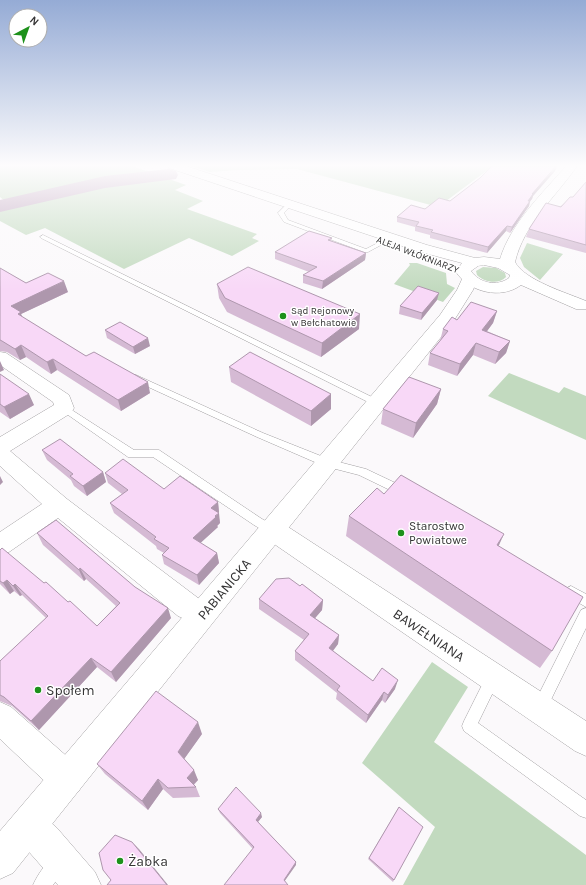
<svg xmlns="http://www.w3.org/2000/svg" width="586" height="885" font-family="Karla,sans-serif">
<rect width="100%" height="100%" fill="#fbf9fb"/>
<!-- green -->
<path fill="#c2dabf" d="M0,166h132l54,19 -11,5 28,11 -16,8 70,25 -5,4 7,3 -27,15 -43,-18 -65,31 -79,-41 -19,7 -26,-14v-16l7,-2 -7,-6z
M191,166h302l-55,41 -141,-38 -59,1 -28,2z
M527,243l36,11 -23,26 -16,-13 -4,-9z
M409,263h8l29,10 1,11 8,4 -12,14 -49,-18 16,-19z
M483,267l13,1 9,5 1,4c-8,8 -22,5 -29,-2l-1,-4z
M509,373l50,20 5,-6 22,9v44l-98,-44z
M432,662l36,25 -34,55 152,113v30h-183l32,-58 -73,-64z"/>
<g fill="none" stroke-linecap="round" stroke-linejoin="round">
<!-- river -->
<path fill="#ba9db9" fill-rule="evenodd" d="M169,169l7,2 2,4 -2,4 -71,9 -105,24v-12l105,-24z"/>
<defs>
<path id="service" d="M288,203l3,2 -7,8 4,7 78,29 23,-12 5,1 -26,14h-4l-80,-30 -6,-9z
M43,235l337,166 2,2 -2,2h-6l-333,-167 -1,-1z
M136,375l127,58 68,27 35,9 40,19 1,3 -1,3 -4,1 -4,-1 -39,-19 -35,-9 -67,-29 -124,-57 -1,-2 1,-2z
M64,405l70,45h25l103,69 15,8 2,3 -2,3c-8,3 -16,-4 -23,-8l-101,-68h-25l-67,-47 -2,-2 2,-2z
M571,586l15,8v13l-19,-11 -2,-4 2,-4z
M586,608v20l-41,84 -5,2 -5,-2 -2,-5 2,-5 46,-92z
M493,671l5,2 2,5 -22,45 108,77v18l-6,-2 -116,-85 -2,-5 2,-5 24,-48z
M58,855l6,3 3,6 -3,6 -11,15h-20c5,-11 14,-25 25,-30z"/>
<path id="minor" d="M0,352l6,1 63,42 5,13 -3,5 -61,38 57,48 131,99 14,7 4,9 -4,9 -10,4 -24,-11 -120,-98 -49,34 -9,3v-23l42,-28 -42,-38v-29l54,-32 -1,-3 -53,-37z
M273,520l9,3 304,198v35l-11,-5 -311,-214 -3,-7 3,-7z
M0,702l11,5 68,60 5,12 -5,12 -12,5 -12,-5 -55,-52z
M28,807l12,6 17,15 38,44 6,13h-43l-42,-48 -6,-12 6,-12z"/>
<path id="tertiary" d="M469,275l6,2 2,3 -4,10 -20,32 -440,551 -13,6v-48l440,-516 17,-25 6,-13z"/>
<path id="secondary" d="M168,166h18l241,79 48,13 9,-1 16,2c11,-36 42,-65 66,-93h11c-22,32 -53,58 -62,96 9,18 52,31 71,39v8h-10l-55,-24c-20,15 -52,7 -65,-13l6,-9 -45,-12 -248,-83zM484,265l14,3 12,7 -1,3c-12,9 -30,5 -38,-7l7,-5z"/>
</defs>
<!-- service casing -->
<use href="#service" stroke="#a2a0a2" stroke-width="1"/>
<!-- minor casing -->
<use href="#minor" stroke="#a2a0a2" stroke-width="1"/>
<!-- tertiary casing -->
<use href="#tertiary" stroke="#a2a0a2" stroke-width="1"/>
<!-- secondary casing -->
<use href="#secondary" stroke="#a2a0a2" stroke-width="1"/>
<!-- service -->
<use href="#service" fill="#fff" fill-rule="evenodd"/>
<!-- minor -->
<use href="#minor" fill="#fff" fill-rule="evenodd"/>
<!-- tertiary -->
<use href="#tertiary" fill="#fff" fill-rule="evenodd"/>
<!-- secondary -->
<use href="#secondary" fill="#fff" fill-rule="evenodd"/>
</g>
<!-- wall -->
<path fill="#d5bad4" d="M555,171l-22,25 -1,3 -2,2 -1,5 -19,27 -4,-2 -19,22 -57,-15v-3l-15,-4v-4l-18,-5v-5z
M586,182v71l-60,-16 3,-8 44,-32z
M332,238l-1,3 35,12 -1,7 -43,29 -19,-6v-8l6,-3 -34,-13v-7z
M0,268l26,15 42,9 -47,22 1,3 64,39 64,37 -29,18 -64,-41 -6,4 -25,-17 -6,3 -13,-8 -7,-1z
M217,284l142,45 -38,28 -94,-45 -8,-14z
M437,300l-16,20 -22,-6 1,-8z
M497,311l-4,12 -6,8 23,10 -4,12 -11,11 -22,-9 -16,21 -29,-11 2,-12 10,-12 3,-12 14,-9z
M105,330l45,16 -15,8 -28,-16z
M229,367l102,27v15l-20,17 -80,-44z
M0,374l34,31 -24,14 -10,-7z
M441,389l-4,15 -24,34 -32,-14 2,-15z
M42,450l61,22 3,10 -19,14 -13,-10 -3,-6 -24,-20z
M105,473l59,16 54,13 1,10 -1,1 2,10 -3,3 1,1 -18,16 17,10 2,10 -20,22 -35,-21 -2,-9 2,-2 -7,-4 -1,-3 -42,-33 -4,-10 12,-9 -14,-11z
M384,494l115,52 53,105 -12,17 -194,-132 3,-20z
M37,533l134,85 -55,64 -19,-15 -58,63 -27,-24 -12,-5v-40l46,-43 -24,-23 -2,1 -6,-5 -4,3 -10,-10v-34l68,52 29,24 19,-20 -30,-27 -2,2 -41,-36z
M300,586l23,14 -1,10 -7,8 24,17 -1,9 -5,7 40,30 22,8 -10,14 -3,-3 -16,23 -30,-24 1,-6 -42,-33v-9l9,-11 -45,-31v-10z
M202,734l-18,25 14,21 -4,5 2,2 4,10 -27,1 -10,-9 -15,21 -43,-36 -8,-10z
M399,807l-5,73 -1,2 -25,-23z
M218,809l44,8 -4,5 38,40v3l-44,-17 -32,-35z"/>
<!-- shaded-wall -->
<path fill="#ae97ad" d="M557,166l-2,5 -22,25 -1,3 -6,7 2,-5 4,-7z
M530,201l-1,5 -19,27 2,-6z
M507,226l-1,5 -19,22 1,-6z
M366,253l-1,7 -43,29 1,-8z
M64,281l4,11 -47,22 4,9 -14,-17z
M439,293l-2,7 -16,20 1,-7z
M497,311l-4,12 -14,19 3,-12z
M360,314l-1,15 -38,28 1,-14z
M148,338l2,8 -15,8 -2,-7z
M510,341l-4,12 -11,11 4,-12z
M476,343l-3,12 -16,21 3,-12z
M21,345l5,12 -6,3 -5,-11z
M53,359l4,11 -6,4 -4,-12z
M0,361l4,9 -4,2z
M148,382l2,11 -29,18 -3,-11z
M441,389l-4,15 -24,34 3,-15z
M29,394l5,11 -24,14 -6,-12z
M331,394v15l-20,17v-15z
M103,472l3,10 -19,14 -4,-10z
M0,476l3,6 -3,3z
M218,502l1,10 -6,6 -2,-10z
M219,513l1,10 -3,3 1,1 -23,21 -2,-10z
M504,534l-9,20 2,-9z
M217,553l2,10 -20,22 -2,-10z
M80,568l6,11 -2,2 -5,-11z
M7,580l7,11 -4,3 -7,-11z
M15,584l7,11 -2,1 -7,-10z
M323,600l-1,10 -12,14v-9z
M168,608l3,10 -55,64 -5,-10z
M339,635l-1,9 -10,13 1,-9z
M91,658l6,9 -58,63 -8,-9z
M398,680l-3,9 -10,14 3,-8z
M384,692l-2,8 -16,23 2,-8z
M198,722l4,12 -20,28 -4,-10z
M194,770l4,10 -7,7 -4,-9z
M158,779l5,10 -15,21 -6,-9z
M261,813l1,4 -5,6 -1,-3z
M132,842l7,7 29,36h-1z
M296,862v3l-12,17v-2z"/>
<!-- building -->
<path fill="#f8d8f7" stroke="#ae97ad" d="M492,166h64l-24,28h1l-5,7h2l-18,26 -5,-1 -19,21 -57,-15 2,-2 -17,-4 3,-4 -22,-5 14,-12 14,4 14,-11 11,3 30,-23z
M586,182v63l-57,-16 17,-26 15,4 9,-10h3z
M309,231l23,7 -4,2 38,13 -43,28 -20,-6 14,-8 -42,-15z
M248,267l112,47 -38,29 -97,-45 -8,-14z
M0,268l26,15 22,-10 16,8 -53,25 10,6 -3,2 68,42 8,-4 54,30 -30,18 -65,-41 -6,3 -26,-17 -6,4 -13,-8 -2,-1z
M418,286l21,7 -17,20 -22,-7z
M471,302l26,9 -15,19 28,11 -11,11 -23,-9 -16,21 -30,-11 18,-22 -5,-2 9,-12 5,3z
M120,322l28,16 -15,9 -28,-17z
M250,352l81,42 -20,17 -82,-44z
M0,374l29,20 -25,13 -4,-3z
M409,377l32,12 -25,34 -33,-14z
M60,439l43,33 -20,14 -13,-10 3,-2 -31,-24z
M123,459l41,30 16,-13 38,26 -7,6 8,5 -4,3 1,1 -23,21 24,15 -20,22 -35,-20 7,-7 -15,-9 2,-2 -46,-34 18,-13 -23,-17z
M401,475l103,59 -7,11 86,52 -31,54 -203,-135 28,-28 7,6z
M56,520l79,67 33,21 -57,64 -20,-14 -60,63 -27,-24 -4,-2v-34l48,-45 -33,-32 -2,2 -6,-6 -4,3 -3,-2v-31l2,-2 42,35 2,-1 22,20 2,-1 27,25 23,-23 -40,-35 -1,2 -42,-37z
M289,578l11,8 2,-2 21,16 -13,15 29,20 -10,13 44,33 9,-13 16,12 -10,15 -4,-3 -16,23 -31,-25 3,-4 -45,-35 14,-17 -50,-35 17,-20z
M156,691l42,31 -20,30 16,18 -7,8 9,9 -28,1 -10,-9 -16,22 -45,-37z
M236,787l25,26 -5,7 40,42 -12,18 4,5h-64l30,-38 -36,-38z
M399,807l24,20 -29,53 -25,-22z
M115,835l17,7 35,43h-60l4,-5 -8,-10 -4,-17z"/>
<!-- sky -->
<linearGradient id="sky" x2="0" y2="1"><stop stop-color="#95abd5"/><stop offset="0.57" stop-color="#fdfcfd"/><stop offset="1" stop-color="#fdfcfd" stop-opacity="0"/></linearGradient>
<rect width="586" height="290" fill="url(#sky)"/>
<!-- markers -->
<g fill="#1d911b" stroke="#fff" stroke-width="1.5">
<circle cx="283" cy="316" r="4"/>
<circle cx="401" cy="533" r="4"/>
<circle cx="38" cy="690" r="4"/>
<circle cx="120" cy="861" r="4"/>
</g>
<g text-anchor="middle" stroke-width="3" stroke-linejoin="round" paint-order="stroke">
<!-- far-street labels -->
<g font-size="10" fill="#353435" stroke="#fff">
<text transform="translate(418 254) rotate(21)" y="4">ALEJA WŁÓKNIARZY</text>
</g>
<!-- far-poi labels -->
<g font-size="10" fill="#353435" stroke="#fff" text-anchor="start">
<text x="291" y="314">Sąd Rejonowy<tspan x="291" dy="12">w Bełchatowie</tspan></text>
</g>
<!-- poi labels -->
<g font-size="12" fill="#353435" stroke="#fff" text-anchor="start">
<text x="409" y="530">Starostwo<tspan x="409" dy="14">Powiatowe</tspan></text>
</g>
<!-- near-street labels -->
<g font-size="14" fill="#353435" stroke="#fff">
<text transform="translate(224 589) rotate(-50)" y="5">PABIANICKA</text>
<text transform="translate(429 635) rotate(34)" y="5">BAWEŁNIANA</text>
</g>
<!-- near-poi labels -->
<g font-size="14" fill="#353435" stroke="#fff" text-anchor="start">
<text x="46" y="695">Społem</text>
<text x="128" y="866">Żabka</text>
</g>
</g>
<!-- north arrow -->
<g transform="translate(28 28) rotate(41)"><circle r="19" fill="#ffffff" stroke="#aeaeae"/>
<path d="M0-3L7 15L0 10L-7 15Z" fill="#1d911b"/>
<text y="-6" font-size="11" font-weight="bold" text-anchor="middle" fill="#353435">N</text>
</g>
</svg>
